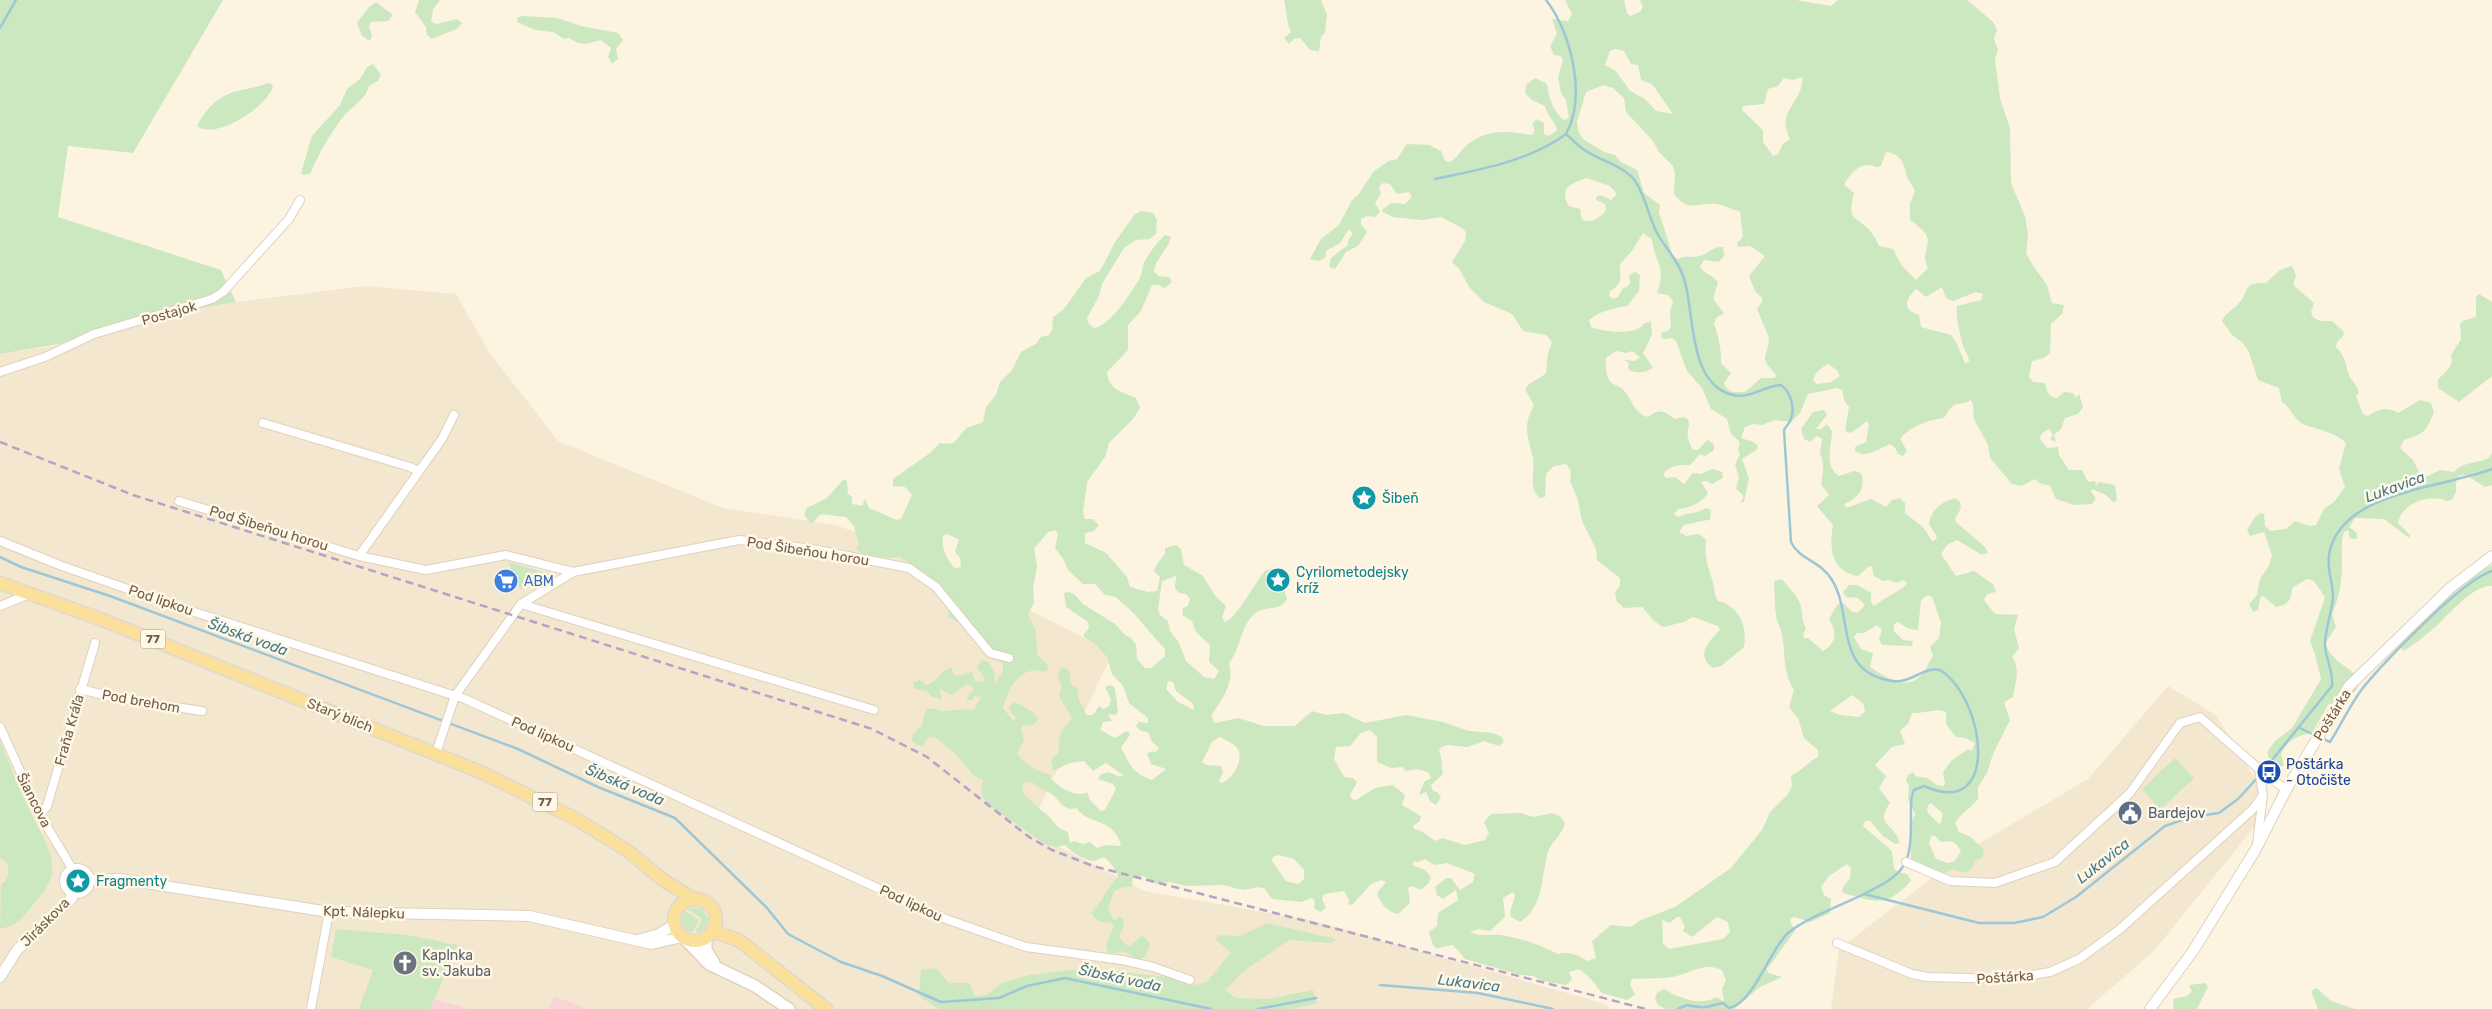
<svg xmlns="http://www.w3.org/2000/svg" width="2492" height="1009" font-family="Rubik,sans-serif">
<rect width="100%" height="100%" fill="#fcf4e1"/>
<!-- residential -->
<path fill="#f3e7d0" d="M365,286l91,8 33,58 69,89 165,67 113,17 93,35 184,92 -80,169 5,15 107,55 169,30 292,83 4,5h-1610v-655l54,-8 86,-27 96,-17z
M2168,686l48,29 51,83 -12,28 -102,126 -66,57h-256l8,-60 131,-100 118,-70z"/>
<!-- medical -->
<path fill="#f9d4d5" d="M554,996l33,13h-38z
M435,999l6,2 28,8h-39z"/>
<!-- green -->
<path fill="#cce8c0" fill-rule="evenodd" d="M0,0h223l-90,153 -65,-7 -10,71 163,53 15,32 -80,14 -85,26 -71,12z
M419,0h21l-7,9 -2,13 6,2 20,-5 5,4 -5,6 -25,10 -5,-4 -1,-8 -11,-15z
M1284,0h37l6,15 -2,18 -4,4 -2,14 -9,-1 -10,-12 -6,1 -5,5 -5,-6 7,-6c-5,-11 -4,-21 -7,-32z
M1565,0h59l3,13 3,3 10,-4 3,-5 -3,-7h156l35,6 7,-6h129l26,22 4,8 -3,9 4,11 -3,10 5,38 10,30 1,55 14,33 3,19 -2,18 6,11 15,21 5,18 12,2 -2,9 -11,10 -1,29 -6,5 -12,3 -3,16 4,5 12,1c2,8 3,14 12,15l7,-6 9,1 3,5 3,-4 4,13 -5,7 -13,4 -4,11 -7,6 2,7 -6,-3 3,-4 -4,-6 -8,5 -1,5 7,9 11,-1 1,8 10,15h13l6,12 7,-1 1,5 3,-4 16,3 2,16 -4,1 -7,-7 -14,-6 -1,3 5,6 -4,6 -17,1 -19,-6 -6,-13 -11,-3 -4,-4 -13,7 -10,-2 -22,-26 -2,-13 -14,-26 -1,-15 -2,-4c-16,9 -14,-4 -27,18 -16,2 -34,8 -44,21l7,12 -4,5 -5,-2 -3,-6 -5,-4c-11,5 -25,15 -35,7v-4l11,-5 3,-17 -2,-4 -16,12 -6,-2 4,-24 -5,-7 -2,-10 -5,-2 -29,6 -8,19 -9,9 -16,-2 -13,5 -9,-1 -8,3 -4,11 12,4 5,4 -2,4 -14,9 7,19 -5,24h-4l3,-3v-4l-7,-6 3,-12 -4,-13 5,-10 -2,-5 2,-7 -9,-8 -4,-15 -16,-10 -9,-21 -15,-17 -11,-30 -4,-3 -8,1 -3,-2 1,-5 6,-1 3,-5 -1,-14 3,-11 -5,-6 -11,-2c10,-29 -2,-28 -5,-54l-9,-6 -11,18 -12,13c0,12 3,21 -10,27l-1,5 4,3 5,-2 5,-9 4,-1 3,-4 -1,-8 6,-3 5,3 -1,16 -12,15c-13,2 -29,6 -38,14l2,7c11,5 48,9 53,-4l7,-1 1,13 -9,18 10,15c-8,5 -18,6 -25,1l1,-6 -5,-3 11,1 5,-4 -8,-6 -5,2 -11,-2 -10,7c-1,7 0,14 2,20 3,7 8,6 13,10 11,8 11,25 27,29 12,-9 16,-6 27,2l10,-2c8,6 1,12 3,20 1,5 3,9 5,13h5l9,-10 7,4v6l-9,6 -5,-2 -10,11c-11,0 -20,0 -27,9l3,4 9,-1 9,7 9,-11 8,1 11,-5 10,3 1,6 -11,6 -6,-3 -5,1 7,11c-5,9 -20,16 -30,16l-4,5 4,3c10,-5 18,-3 28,-9l5,2 -1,10c-10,0 -16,4 -26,5l-5,7 7,4 13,-2 7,6c-2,15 2,28 7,42 2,7 0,12 5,19 21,5 30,25 26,46l-23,19 -8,2c-18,-13 -5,-26 7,-38l-2,-4 -25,-9 -9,5 -21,5 -9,-6 -12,-14 -18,1 -7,-6 -2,-9 5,-8v-7l-23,-18 -1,-11 -14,-28 -4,-21 -8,-19 1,-10 -5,-7 -12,2 -8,8 -1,23 -5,1c-12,-9 -5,-27 -7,-40 -3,-14 -8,-24 -5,-39 1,-4 4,-9 6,-14l-9,-16c5,-8 14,-9 21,-16l2,-20 4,-11 -6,-7 -23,-4 -11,-17 -28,-12 -15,-15 -9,-17 -8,-8 13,-21 1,-8 -2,-4 -23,-12 -18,3 -30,-3 -10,-5 -1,-2 9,-7 14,1 7,-7 -3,-5 -12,2 -7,-10 -7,-1 -4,4 2,7 -6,9 5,9 -5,5 -8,-1 -6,3v5l6,8 -9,14 -12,6 -11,17 -6,-2 2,-9 17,-13v-5l5,-6 -4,-5 -9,14 -14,8 -1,7 -7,3 -8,-2 11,-20 18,-14 13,-25 6,-5 16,-24 15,-10 8,-2 10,-15 22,1 12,6 4,10 5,1c8,-5 11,-12 17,-17 20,-17 42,-14 65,-10l3,-4 -3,-7 5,-5 7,4v11l5,2 8,-6c-2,-9 -9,-13 -12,-24l-13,-6 -7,-7 1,-8 9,-7 12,6c2,14 6,27 17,36l5,-2 -3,-18 -5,-7 -3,-15 5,-18 -2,-4 -7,-1 -4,-9 7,-12 -5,-15 16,2 4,-7zM1615,49l9,2 7,13 7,1 3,15 11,4 21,30 -17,-3 -11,-12 -15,-8 -14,-20 -11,-6 5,-14zM1802,77c3,24 -27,33 -12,62l-7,5 -5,10 -5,2 -10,-14v-12l-21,-20 1,-4 21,-2 4,-15 10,-3 6,-8 8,2zM1603,85l10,3 11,10 2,14 27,29 6,11 14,14 2,8 -1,20c15,19 23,8 43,10 7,1 15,6 23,7l3,26 -6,6 1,4 12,-1 15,10 -16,20 6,15 7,7v4l-5,7 12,29c-2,23 -11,16 7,37l-1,3h-14l-16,14c-9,0 -17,2 -21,-9l7,-10 -10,-10c1,-9 -3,-31 -7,-39l2,-6 8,-5 -11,-14 5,-17c-5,-7 -14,-8 -18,-15l4,-7 15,2 5,-6 -1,-9c-11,-1 -15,7 -24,9 -8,2 -14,-1 -21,3l-5,-2 -14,-45 1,-7 -16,-12 -7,-23 -16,-8 -6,-7 -11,-3 -21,-13 -4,-6 -2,-11 9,-30zM1886,152c13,1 18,10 20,21 1,6 7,13 9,18l-5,13v16c34,23 7,25 18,48l-12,12 -14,-14 -9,-17 -14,-3c-2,-5 -5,-10 -8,-14 -14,-17 -25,-9 -17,-39l-10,-8c6,-12 18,-25 32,-18l5,-1zM1587,178l23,8 7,8 -6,6 -10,-5 -4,1 -1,4 9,4 1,6c-7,9 -13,13 -24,10l-2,-11 -11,-3c-11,-18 2,-23 18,-28zM1942,287l4,11 7,3 23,-9 7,2 -2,6 -24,6c-1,13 2,24 5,36 1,8 7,12 7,20l-4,1 -8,-19 -6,-9 -30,-8 -2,-12c-17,-6 -14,-15 -3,-26l10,8zM1828,364l9,6 3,6 -9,6 -14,2 -4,-3c1,-8 8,-13 15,-17z
M376,2l17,13 -5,6 -17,1 -2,5 3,8 -2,6 -8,-5 -5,-13 12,-16z
M522,16l35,2 24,8 37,7 5,7 -7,9 2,10 -6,5 -4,-7 3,-9 -10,-8 -15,4 -8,-1 -9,-5 -5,1 -11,-7 -18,-2 -18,-8v-4z
M373,64l8,11 -3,6 -9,5c-5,16 -15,18 -25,30 -14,17 -25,38 -34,58l-7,1 -2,-2 11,-37 28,-31 7,-16 13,-10 7,-12z
M268,83l5,2c-2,20 -58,56 -76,41 2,-5 5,-9 8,-13 20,-26 37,-20 63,-30z
M1141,211l12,2 4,7 -1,14 -7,5 -13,1 -12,8 -22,36 -3,12 -12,22 2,6 5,4c16,-2 37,-35 46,-50 2,-5 2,-10 4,-15 5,-10 13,-21 21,-28l6,2c-3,13 -15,21 -17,34l4,5 11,1 3,5 -7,6 -6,-3h-7l-11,26 -13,14v25l-21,22c1,17 15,20 29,26l4,10 -7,11 -24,24 -4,14 -18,25 -4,30 2,7h8l6,6 -5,6 -9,2v10l21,10 21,24 3,10 18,5 9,-1 3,-14 -6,-6 3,-7 8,-10v-6l11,-3 5,4 3,16 18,10 14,22 10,9 -4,11 3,5c13,-5 31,-42 41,-52l9,-1 -2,12 2,4 6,1 5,-3 -2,6 3,10c-6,12 -18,7 -28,12 -19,10 -17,37 -30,52 6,20 -7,36 -18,53l4,7 23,-5 26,8h31l17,-15 14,4 18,-2 21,10 41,-8 37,7 26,9 24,2 9,4 2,5 -5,4 -15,-5 -17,6 -19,-2 -7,2 -2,4c4,8 2,15 4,23l-12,11 2,6 4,1 4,5 -5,8 -6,-4 -4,-9 -7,3 5,-13 7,-4 -3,-6 -10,-3 -12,2 -4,-4 -11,1 -14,-6v-25l-7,-7 -9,3 -11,13 -14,1 -2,12 10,18 9,1 4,4 -7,13 2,4 4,1 19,-12 18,-3 12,10 -3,10 19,11 -1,5 -7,5 1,3 9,3 12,9 7,-3 23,7 20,-5 4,-7 -5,-11 7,-8 29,-1 13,4 19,-4 8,3 5,7c-2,11 -14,19 -17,29 -7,24 -4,55 -28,70l-9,-5 -1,-5 5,-16 -2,-4 -10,6 2,19 -15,14 -11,-2 -9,3c11,5 20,2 31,3 21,4 38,9 57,19 11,-4 21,2 30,7l8,-3 -4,-17 19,-16 20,2 10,-7 34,-13 56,-39 31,-38 8,-18 18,-18 4,-8 -1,-10c10,-5 17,-14 27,-19v-7l-14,-12 -6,-20 -9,-11 5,-17c-12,-20 -8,-33 -12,-55 0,-6 -4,-10 -5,-15 -3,-12 -2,-26 -3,-39l8,-2c6,8 16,17 19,27 2,10 0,12 5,23l-3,5 1,4h4l15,13c14,-8 14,-20 6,-32l8,-14 6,-2 8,8 6,2 8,-8 -7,-7 -12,-1 -3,-5 6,-7h8l14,8v9l3,4c11,-9 24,-13 33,-22l-3,-4 -8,3 -7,-3 -6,1 -9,-5 -2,-9 -3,-1 -11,10c-27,-5 -29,-28 -25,-51l-16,-19 12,-11 -8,-11c2,-9 4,-23 -1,-30l2,-15 -5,-3 -7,6 -6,-3 -3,-10 12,-17 11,-2 3,5 -11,14h5l6,-5 5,7c0,15 -9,34 7,45l15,-5 7,2c5,15 -2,25 -17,31l2,4 25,-9 15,8 6,-7 8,-2 5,5v10l19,15 7,12 3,1 3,-4 -8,-13c2,-14 12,-22 26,-26l5,4 1,6 -6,11 1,3 29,25 3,6 -6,2 -25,-15 -10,5 -6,9 15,22 18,-5 19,13 3,8 -9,2 -3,6 11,14 23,1 -4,14 5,19 -7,9c9,11 3,26 1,40l-9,5 6,18 -17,34 -6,19 -9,14v12c-7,9 -17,14 -23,24l4,9 12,5 13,13 -2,8 -8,3 -2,7 -6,5 -14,-4 -12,7 -29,-13v-38l4,-11 -7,-14 1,-14 -3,-5 2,-6 6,-3 1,4 13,2 8,7 7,1 2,-2 -2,-12 9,-12 16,-11 4,2 3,-8 -10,-5 -9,-1 -10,-13v-12c-12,-4 -21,2 -34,1l-4,11 -8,7 5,13 -13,3 -17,18 11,11 -7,12 11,15c-16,24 4,19 10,40l-5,1 -12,-8 -13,-15h-5l-2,5 29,25 2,17 4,4 9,2 4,6 -1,2c-24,27 -37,19 -67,11l-1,-4 8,-11 1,-10 -4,-4 -18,12 -8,11 3,8 7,4 -1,14 -20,9 -15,-5 -4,1 -1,3 5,10c-10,13 -18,25 -28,38l1,4 14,4 -22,10 -26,22h-68l-8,-4 -3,-6 2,-6 7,-4c17,10 35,17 53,8l7,5 -2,-14 4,-7 -4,-11c-17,-9 -33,4 -50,7 -13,2 -27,1 -40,2l-2,5 5,11 -8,5 -25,-7 -12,-15 -11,-9 -10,3 3,8 -6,5 -24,-4 -8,-5 -13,-1 -56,-16 -12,-14c-15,1 -18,12 -24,-13l8,-6 1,-13 20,-13 -2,-10 -13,9 -6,-4 -2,-8 11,-9h5l9,12 13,-8 2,-8 -28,-11 -13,2 -9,-6 -7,3 -4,-1 -2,4 13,5 6,7 -2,6 -8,7 -9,-4 -4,2 2,15 -12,11c-11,-2 -18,-11 -21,-21l9,-11 -5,-2 -10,4 -19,21 -4,-1 1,-4 -5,-9 -20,3 -2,5 4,9 -6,4 -6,-4 1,-7 -3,-3 -11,4 -29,-3 -7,-10 -6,-2 -16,3 -20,-5 -37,1 -16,-4 -14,2 -13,-8 -10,2 -1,9h-8l-10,4 -6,18 6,11 5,-3 4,2 1,6 -5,12 7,8h5l11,-10 8,9 -5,13 -7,3 -13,-8 -17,1 -2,-8 8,-19 -4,-4c-10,2 -13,-1 -19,-9 11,-11 16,-25 27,-36 0,-4 -9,-17 -13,-19 -5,-1 -7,3 -12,3 -10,-1 -21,-9 -28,-16l-9,2 -9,-2 -59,-40 -7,-12 2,-13 -10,-5 -19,-23 -20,-15 -5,1 -7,8 -6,-1 -4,-5 1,-6 9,-9 4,-16c7,-2 13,2 20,2 11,-1 18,-3 28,-1l7,-13 -7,-1 -2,4h-6l8,-12 -7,-4 -16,11 -12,-7 3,10 -2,2 -3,-3h-5l-5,-6 -14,-3 1,-6 6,-2 7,5c11,-4 14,-15 25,-18l1,6 4,3 15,-4 3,9 8,1 2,-3 -8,-12 5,-7 6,2 7,11 -1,7 2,2 7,-11v-8l-16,-6 -18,-30 -21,-10 1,-11 -35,-40 -14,-9c-10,2 -28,0 -39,-3l-5,-5 3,-4 -5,-19 -8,-9 -25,-3c-8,6 -7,16 -17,0l3,-6 20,-10 17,-19 3,2 1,13 4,3v7l10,2 3,-7 4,9 28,12 4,-1 11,-24 -7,-8 -12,-1v-7l37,-26 10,-10c19,3 15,-5 27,-15 5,-3 11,-3 16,-6l3,-15 10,-12 4,-13 12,-12 9,-18 15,-8 5,-7 8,-2 3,-5 1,-13 11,-8 22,-31 14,-7 15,-29 20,-28zM1055,530l3,4 -3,14 9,12 4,10 15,14h12l10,11 11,2c6,7 15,12 20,19 10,11 18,22 29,33v7l-14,12h-6l-8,-9 -1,-14 -5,-7 -6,-3 -10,-11 -32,-20 -8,-9 -6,-3 -5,1 2,14 22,15 1,6 -5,6v3l11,7 12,13 5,17 11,12 6,17 19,15v5l-9,-1 -3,4 5,5 7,1 4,10 7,6 -2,3 -10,2 4,11 15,5 -14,11c-20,-7 -22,-15 -31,-33l9,-12 -1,-3 -3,-1 -11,7 -15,-8 3,-8 9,-1 -4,-7 7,1 3,-3 -3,-24 -4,-3 -6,2 6,12 -2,7 -5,3 -5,-3 -6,9h-6l-8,-15 -2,-12 -6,-4 -2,-14 -7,-3 -5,8 5,11 -3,10 13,22c-10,12 -15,18 -13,34l-8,8 2,11 17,-8 14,-2 9,10 13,-8 17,12 -3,2 -12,-5 -7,2 -3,5 15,5 3,5 -11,21 -4,1 -11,-11 -3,-8c-12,7 -29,-6 -37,-14l2,-3c-13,-3 -28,-10 -35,-22l7,-12 -3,-13 2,-3 6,1 7,-3 2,-4 -5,-7 -18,-10 -6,5 2,6 5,4 -2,5 -11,-14c5,-20 18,-44 42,-36l3,-3 -1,-5 -10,-9 -1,-24 -8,-17 6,-11 -1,-15 4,-22 -3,-17 14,-17zM946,534l13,5 -4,13 5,6 1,9 -6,1c-8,-7 -14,-21 -12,-32zM1176,576l-1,12 4,5 7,1 4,5 -2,7 -5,2 -1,7 10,6 4,11 14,13 -1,17 10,9 -5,8 -10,-2 -18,-16 -8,-20 -8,-10 -2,-10 -8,-6 -2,-5 4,-29zM1928,595l4,2 9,26 -2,15 -9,9 3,9c-4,5 -6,13 -10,17 -16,20 -37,4 -53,-6l3,-14 -12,-4 -7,-12 3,-4h7l13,-8 5,5 -3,9 3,6 30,1 1,-5 -10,-1 -9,-9v-7l4,-2 11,7 9,1 3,-30zM1168,681l5,1 3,9 17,13 1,6 -16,-8 -12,-13zM1852,695l11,8 2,8 -6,6 -19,-2 -10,-4zM1220,737c5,3 13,6 17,11 8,10 -4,32 -16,35l-2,-2 4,-9 -2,-6 -15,-1 -4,-3 10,-20zM1032,782c6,5 11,8 18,11 10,6 12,19 27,15 9,17 38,9 44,38l-15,-1 -9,3 -7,-6 -7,2 -9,-3 -4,2 -2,-11c-14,-5 -12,-10 -22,-18 -8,-6 -16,-14 -24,-22l1,-9zM1931,803l12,11 -3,11 -13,-13 1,-7zM1931,836h4l6,6c11,-2 14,-1 20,9l-6,10 -7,2 -12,-4 -7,-16zM1279,855l15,4 10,11v9l-6,5 -12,-3 -14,-20 1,-4zM1677,917h3l5,9 -2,5 9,6 25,-20 11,5 2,10 -7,7 -54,10 -6,-5 -1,-24 8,3z
M2292,266l4,9 -3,10 21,18 -3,9 2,5 7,4h12l11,10 1,4 -7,7 -1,5c8,8 9,14 12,25 2,8 9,12 11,21l-3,3 7,18 5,2c10,-7 20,-10 30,-3l22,-13 11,3 3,9c-8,20 -9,21 -30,28l-4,8 13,12 8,16h7l12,-6 14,2c8,-10 24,-9 35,-14l3,-5v32l-7,2 -19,-12h-6l-4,5v12l-4,8 -5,1c-17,-8 -46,3 -49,22l12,12 -1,3 -25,-19 -29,-1 -6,9 8,6v5l-3,1 -4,-1 -2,-8 -4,2c-3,8 -2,19 -2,28 0,19 -2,37 -10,54l4,13 -11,17c10,22 26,21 35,38l-4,9 -28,14 -16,28c-14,2 -24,7 -31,21l3,11 -4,2 -11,-9 -2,-6 8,-11 17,-13 29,-49 -6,-25 -5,-13 15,-44 -12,-17 -6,-1 -15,9c-1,12 -3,17 -16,19l-13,-11 -3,2 -2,12 -5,2 -4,-8 8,-9 3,-16 9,-13 3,-11 -8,-23 -14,4 -3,-6 8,-13 6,-4 3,1 1,12 6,5 15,-2 9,-8 15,5 6,-1 8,-16 10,-7 11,-15 -6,-18 7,-26c-9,-10 -30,-14 -43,-19 -7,-2 -12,-16 -21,-22l-3,-14 -21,-8 -9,-28 -6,-9 -11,-8 -10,-14c3,-8 10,-10 16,-17 13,-14 3,-21 28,-21l14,-13z
M2479,294l13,8v74l-33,26 -21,-14v-8c7,-9 16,-12 13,-25l10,-16 -1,-15 3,-3 13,-4v-20z
M508,562l42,12 -30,15z
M2492,565v21c-19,-2 -46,32 -59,43 -9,8 -19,15 -29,22l-3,-3c23,-26 60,-69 91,-83z
M0,741c11,26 21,53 34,78 8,15 20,35 18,53 -2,14 -11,23 -19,33 -8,11 -19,22 -33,24l1,-45c8,-5 9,-13 6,-21l-7,-6z
M2175,758l19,20 -34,32 -18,-21z
M694,907l8,2 7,11 -4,9 -7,4 -2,-3 5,-7v-5l-14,-9z
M685,911l14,9 -7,13c-10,-4 -14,-13 -7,-22z
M1267,923l69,16 -4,4 -43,-3 -45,31 -19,19 10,8 33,1 45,-9 4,13 -25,6h-353l-20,-13 2,-26 15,-2 13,15h20l6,13 11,-1 16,-12 28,-8 57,-7 80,9 27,8 13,-3 24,-30 -15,-12 3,-5 21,1z
M336,929l71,6 51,10 -28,64h-71l14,-39 -42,-13z
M2205,983l3,4 -11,22h-23l-1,-10 14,-3 5,-5 -3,-6z
M2317,988l14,13 24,8h-37l-6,-15v-4z"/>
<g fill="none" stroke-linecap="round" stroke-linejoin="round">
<!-- stream -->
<path stroke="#9dc7d6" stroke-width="2.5" d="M1546,0c25,32 41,96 20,134 6,5 11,11 17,15 16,12 44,17 54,35 9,15 12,33 20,49 9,16 22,28 27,46 11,32 3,105 49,116 16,4 32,-9 48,-10 10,7 14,23 10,34 -1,4 -5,7 -7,11l7,112c8,18 29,18 41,38 22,35 1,93 61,101 17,3 31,-15 47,-11 46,29 61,151 -16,116l-10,4c-4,8 -3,18 -3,26 0,49 -3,56 -47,78
M0,28l16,-28
M1435,179c43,-9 95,-18 131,-45
M0,557l21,10 89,29 408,153 80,38 77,31 92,90 21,26 53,28 41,14 59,26 58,-4 28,-12 38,-8 146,31
M2300,728l16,8
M2321,738l9,4c11,-17 20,-37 32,-53 22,-27 100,-109 130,-118
M2264,770l68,-84c2,-16 -8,-29 -7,-44 1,-16 7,-30 8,-45 0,-14 -6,-27 -4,-42 10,-64 115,-67 163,-86
M1380,985l98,8 75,16
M1258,1009l58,-11
M1678,1009l9,-4c20,4 18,2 36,-2l6,5c25,-5 41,-59 59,-75 18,-15 54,-28 76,-39l115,29h35l29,-6 33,-20 89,-71 26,-9 28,-4 19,-14 21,-23"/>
<defs>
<path id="minor" d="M0,372l45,-15 49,-23 118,-35 11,-7 66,-73 11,-19
M263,423l147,44 9,4
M179,501l180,55 67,14 80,-15 67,17
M0,541l62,25 120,42 283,91 478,219 83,29 96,13 31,7 37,13
M359,556l83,-117 12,-24
M521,604l353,106
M0,606l29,-12
M80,689l36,9 86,13
M0,727l40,88 33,55
M436,753l19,-57 66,-92 52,-32 166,-32 73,9 97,19 27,19 54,66 19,5
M40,815l7,-9 48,-163
M2257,844l6,-49 -4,-26 27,21
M1906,862l44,19 45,2 60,-21 75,-69 50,-70 20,-6 59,52
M1837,943l75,31 15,3 81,2 42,-7 29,-13 40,-29 133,-120 11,-15
M311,1009l18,-97"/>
<path id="tertiary" d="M65 881a12 12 0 1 1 24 0a12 12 0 1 1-24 0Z
M90,880l30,-1 209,33 200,4 123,28 30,-7
M638,940l21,-6 15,-9
M0,977l17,-27 55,-52 -1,-6
M2150,1009l43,-58 63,-102 30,-59 63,-104 101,-98 42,-32"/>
<path id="secondary" d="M706,939v11l8,13
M686,940l23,24 46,22 34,23"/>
<path id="primary" d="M0,583l103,37 380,153 95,47 50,31 35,29 31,19
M674 920a21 21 0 1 1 42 0a21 21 0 1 1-42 0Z
M713,931l27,10 86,68"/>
</defs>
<!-- minor casing -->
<use href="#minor" stroke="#dfd1bd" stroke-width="10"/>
<!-- tertiary casing -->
<use href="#tertiary" stroke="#dfd1bd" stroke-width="12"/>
<!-- secondary casing -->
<use href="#secondary" stroke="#e1d0b8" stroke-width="14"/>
<!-- primary casing -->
<use href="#primary" stroke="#ddd8d3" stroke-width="15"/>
<!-- minor -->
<use href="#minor" stroke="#fff" stroke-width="8"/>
<!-- tertiary -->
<use href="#tertiary" stroke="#fff" stroke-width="10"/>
<!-- secondary -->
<use href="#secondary" stroke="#fff" stroke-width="11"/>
<!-- primary -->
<use href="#primary" stroke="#fae09a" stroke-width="12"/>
<!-- rail -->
<path stroke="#b7a1c4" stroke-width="2.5" stroke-dasharray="8 5" stroke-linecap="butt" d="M0,442l133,53 739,234 55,28 102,80 23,13 41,16 553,143"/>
</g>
<!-- icons -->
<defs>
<symbol id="sight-disc" viewBox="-11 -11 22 22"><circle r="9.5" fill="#0f9aa8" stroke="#fff8e7"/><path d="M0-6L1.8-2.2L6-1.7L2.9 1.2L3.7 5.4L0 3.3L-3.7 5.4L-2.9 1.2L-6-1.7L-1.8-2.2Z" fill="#fff"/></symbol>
<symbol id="supermarket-disc" viewBox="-11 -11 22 22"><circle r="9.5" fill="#3f7fe0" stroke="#fff8e7"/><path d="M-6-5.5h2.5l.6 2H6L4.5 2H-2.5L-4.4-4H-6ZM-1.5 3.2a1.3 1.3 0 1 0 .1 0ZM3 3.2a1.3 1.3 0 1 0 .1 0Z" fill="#fff"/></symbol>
<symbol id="bus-disc" viewBox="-11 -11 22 22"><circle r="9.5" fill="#1a4fb4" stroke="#fff8e7"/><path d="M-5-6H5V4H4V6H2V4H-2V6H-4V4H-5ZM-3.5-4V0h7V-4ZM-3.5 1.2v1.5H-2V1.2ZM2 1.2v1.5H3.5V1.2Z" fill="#fff"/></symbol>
<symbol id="civic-disc" viewBox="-11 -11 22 22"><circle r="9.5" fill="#5c6f8a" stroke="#fff8e7"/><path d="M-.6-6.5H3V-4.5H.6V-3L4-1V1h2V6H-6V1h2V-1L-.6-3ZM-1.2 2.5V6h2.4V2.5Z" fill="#fff"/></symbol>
<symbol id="church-disc" viewBox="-11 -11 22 22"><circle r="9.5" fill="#6b7280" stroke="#fff8e7"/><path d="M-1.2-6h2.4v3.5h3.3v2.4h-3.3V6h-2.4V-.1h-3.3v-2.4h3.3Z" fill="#fff"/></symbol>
</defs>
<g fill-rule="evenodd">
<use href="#sight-disc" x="1350" y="484" width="28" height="28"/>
<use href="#sight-disc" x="1264" y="566" width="28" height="28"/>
<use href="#supermarket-disc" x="492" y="567" width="28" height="28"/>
<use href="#bus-disc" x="2255" y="758" width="28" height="28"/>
<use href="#civic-disc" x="2116" y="799" width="28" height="28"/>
<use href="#sight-disc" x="64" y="867" width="28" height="28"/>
<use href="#church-disc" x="391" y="949" width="28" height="28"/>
</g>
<g text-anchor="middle" stroke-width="5" stroke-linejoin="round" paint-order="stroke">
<!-- shield labels -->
<g fill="#fff8e7" stroke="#9c8b78" stroke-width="1">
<rect x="140.5" y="629.5" width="25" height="19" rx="4"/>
<rect x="532.5" y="792.5" width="25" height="19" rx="4"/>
</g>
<g font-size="12" font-weight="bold" fill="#725c49">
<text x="153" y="643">77</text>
<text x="545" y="806">77</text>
</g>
<!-- street labels -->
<g font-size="14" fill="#725c49" stroke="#fff8e7">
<text transform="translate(169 313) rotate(-16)" y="5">Postajok</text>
<text transform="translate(269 528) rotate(17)" y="5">Pod Šibeňou horou</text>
<text transform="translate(808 551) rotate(9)" y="5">Pod Šibeňou horou</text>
<text transform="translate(161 600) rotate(19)" y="5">Pod lipkou</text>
<text transform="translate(141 701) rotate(10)" y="5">Pod brehom</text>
<text transform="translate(340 715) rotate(22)" y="5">Starý blich</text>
<text transform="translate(2332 715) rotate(-58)" y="5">Poštárka</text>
<text transform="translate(69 730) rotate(-74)" y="5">Fraňa Kráľa</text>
<text transform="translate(543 734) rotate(24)" y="5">Pod lipkou</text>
<text transform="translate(34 800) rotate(63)" y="5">Šiancova</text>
<text transform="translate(911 903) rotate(25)" y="5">Pod lipkou</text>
<text transform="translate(364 912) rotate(2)" y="5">Kpt. Nálepku</text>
<text transform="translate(45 922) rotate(-45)" y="5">Jiráskova</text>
<text transform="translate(2005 977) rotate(-4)" y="5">Poštárka</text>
</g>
<!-- culture labels -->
<g font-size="14" fill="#0d838f" stroke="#fff8e7" text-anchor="start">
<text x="1382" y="503">Šibeň</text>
<text x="1296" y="577">Cyrilometodejsky<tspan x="1296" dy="16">kríž</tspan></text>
<text x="96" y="886">Fragmenty</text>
</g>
<!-- shop labels -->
<g font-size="14" fill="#366cbe" stroke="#fff8e7" text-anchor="start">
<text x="524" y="586">ABM</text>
</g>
<!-- transit labels -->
<g font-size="14" fill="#164399" stroke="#fff8e7" text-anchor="start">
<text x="2286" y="769">Poštárka<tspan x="2286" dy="16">- Otočište</tspan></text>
</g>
<!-- service labels -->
<g font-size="14" fill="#4e5e75" stroke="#fff8e7" text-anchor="start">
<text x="2148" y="818">Bardejov</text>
</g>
<!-- worship labels -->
<g font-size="14" fill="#5b616d" stroke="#fff8e7" text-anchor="start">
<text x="422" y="960">Kaplnka<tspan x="422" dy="16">sv. Jakuba</tspan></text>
</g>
<!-- water labels -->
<g font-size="15" font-style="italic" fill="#46798c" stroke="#fff8e7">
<text transform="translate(2395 487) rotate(-20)" y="5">Lukavica</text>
<text transform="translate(248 637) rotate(20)" y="5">Šibská voda</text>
<text transform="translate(625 785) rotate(23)" y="5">Šibská voda</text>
<text transform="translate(2103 861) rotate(-38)" y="5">Lukavica</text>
<text transform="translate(1120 978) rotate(12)" y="5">Šibská voda</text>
<text transform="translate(1469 983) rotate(7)" y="5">Lukavica</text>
</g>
</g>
</svg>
